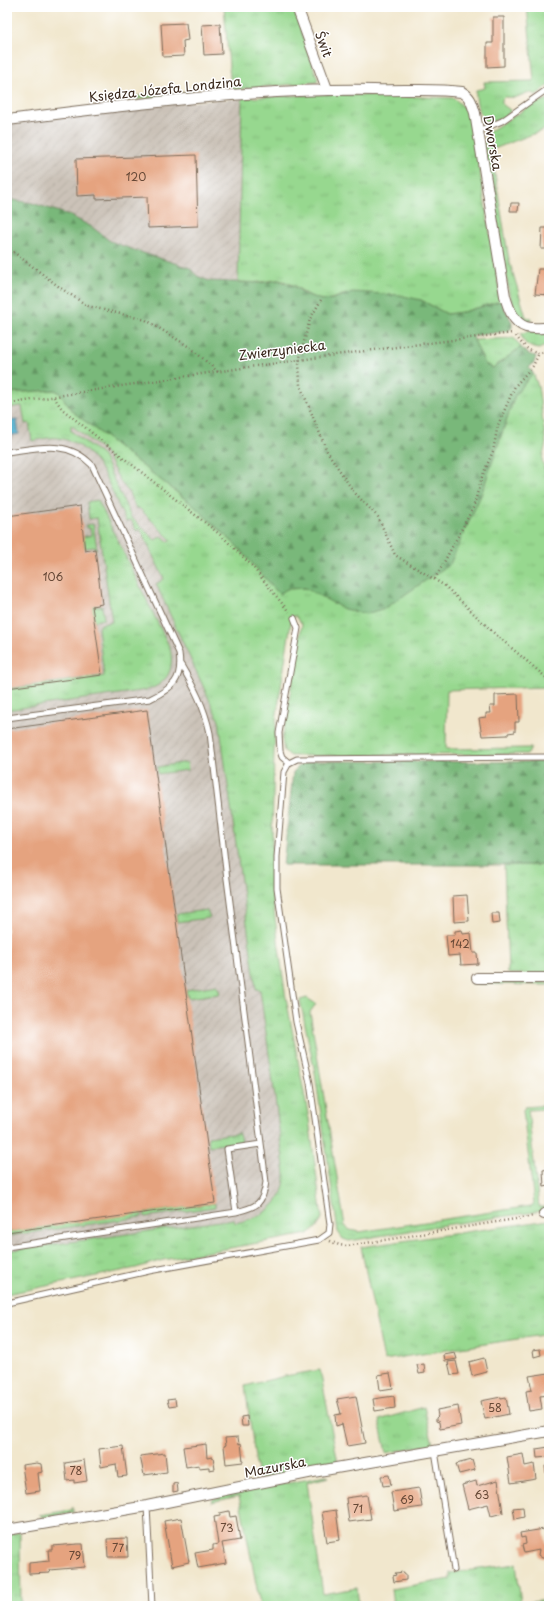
<svg xmlns="http://www.w3.org/2000/svg" width="556" height="1613" font-family="'Playpen Sans',sans-serif">
<defs>
<pattern id="industrial-furrows" width="10" height="10" patternUnits="userSpaceOnUse"><rect width="10" height="10" fill="#cbc2b8"/><path d="M-1 1l2-2M0 10L10 0M9 11l2-2" fill="none" stroke="#afa79e"/></pattern>
<pattern id="grass-tufts" width="24" height="20" patternUnits="userSpaceOnUse"><rect width="24" height="20" fill="#97d88f"/><path d="M3 7l-1-3M5 7V3M7 7l1-3M15 17l-1-3M17 17v-4M19 17l1-3" fill="none" stroke="#83ba7b"/></pattern>
<pattern id="forest-firs" width="22" height="20" patternUnits="userSpaceOnUse"><rect width="22" height="20" fill="#79b87a"/><path d="M5 1l3.5 6h-7zM16 11l3.5 6h-7z" fill="#649663"/></pattern>
</defs>
<rect width="100%" height="100%" fill="#fff"/>
<filter id="ink" filterUnits="userSpaceOnUse"><feTurbulence type="fractalNoise" baseFrequency=".025" numOctaves="2"/><feDisplacementMap in="SourceGraphic" scale="8" xChannelSelector="R" yChannelSelector="G"/><feConvolveMatrix kernelMatrix="1 2 1 2 8 2 1 2 1" color-interpolation-filters="sRGB"/></filter>
<filter id="wash" filterUnits="userSpaceOnUse"><feTurbulence type="fractalNoise" baseFrequency=".012" numOctaves="4" result="noise"/><feDisplacementMap in="SourceGraphic" scale="16" xChannelSelector="R" yChannelSelector="G"/><feGaussianBlur stdDeviation="0.9" result="paint"/><feColorMatrix in="noise" values="0 0 0 0 0 0 0 0 0 0 0 0 0 0 0 0 0 1.4 0 .05"/><feComposite in="paint" operator="in"/></filter>
<g filter="url(#wash)">
<rect width="100%" height="100%" fill="#f1e7cd"/>
<!-- industrial -->
<path fill="url(#industrial-furrows)" d="M242,98l-4,184 -29,-1 -12,-5 -7,-8 -56,-18 -24,-9 -18,-14 -60,-24 -25,-4v-75l170,-21z
M43,402l184,150 49,168 -2,33 -3,135 14,104 24,127 13,99 -2,6 -5,5 -7,5 -301,55v-881z"/>
<!-- grass -->
<path fill="url(#grass-tufts)" stroke="#698156" fill-rule="evenodd" d="M224,7h69l25,73 -1,2 -86,8z
M527,7h22v78l-13,10c-10,-5 -10,-1 -19,2 -4,1 -9,0 -13,0l-2,2v5l8,6v2c-8,6 -14,10 -24,10 -7,-8 -11,-21 -10,-32l9,-2 -1,-6 50,-1z
M195,92l-4,3 -64,5v-3z
M328,94l126,4 13,12 4,8 30,183 -38,11 -16,2 -26,-14 -79,-5c-31,15 -37,-10 -63,-15 -6,-1 -13,2 -19,2 -7,1 -15,0 -22,0l4,-184z
M549,99v29l-58,22 18,110 17,57 5,1v4c-14,-3 -18,-16 -22,-29l-25,-150 3,-9 3,-3 45,-28z
M530,331l19,2v11l-10,5c-9,-1 -16,-5 -18,-15l1,-1z
M514,338l7,9 -28,21 -8,-3 -12,-25z
M533,373l5,13 8,57 -4,16 7,30v198l-102,3 -1,59 85,-1 -3,6 -237,2 -7,-5 -2,-11 20,-116 -7,-9 -4,7 -15,98 -2,33 -3,135 14,104 24,127 13,99c-3,8 -7,11 -14,16l-145,26 -27,8 -129,26v-43l227,-32 1,4c26,-5 50,-18 50,-48l-11,-85 -14,-100 -4,-1 -37,-268 -63,-137 8,-5 -21,-45 -3,-5 -4,2 -5,-11 -5,2c-15,-30 -26,-75 -63,-83 -10,-3 -21,0 -31,2l-3,-18 -4,1 -3,-18 -15,2v-15l48,-3 5,3 12,18 121,94 44,41 17,18 33,25 18,-1 80,20 16,-12 80,-101 34,-100zM71,425l34,27 16,31 7,8 8,18 3,-1 32,32 -2,2 -7,-6 -7,4 -24,-23 -28,-61 -32,-25z
M98,500l72,148c5,20 -2,36 -23,42l-140,20v-21l97,-13 -6,-48 3,-4 11,-2 -15,-104 -8,1 -2,-17z
M93,524l4,25h-1l-1,-2 -10,1 -2,-11 8,-2 -1,-7h-4v-3z
M96,605l1,2 5,-1 2,13 -10,2 -2,-15z
M187,762l1,8 -30,4 -1,-7z
M504,865h45v109h-39l-4,-2 2,-1z
M207,910l3,7 -1,1 -32,4 -1,-8z
M472,982h77v3l-77,-1z
M217,985l3,8 -1,1 -31,4 -2,-8z
M307,998l9,6 -6,8 35,214 5,4 9,2 172,-26 3,-3 -11,-93 2,-3 24,-2v4l-21,1 11,97h10v3l-104,15 -96,16 -6,-2 -5,-7 -23,-159 -15,-73z
M239,1133l2,8 -2,1 -30,4 -1,-9z
M215,1203v4l-70,10 -1,-4z
M142,1213v4l-135,19v-4z
M549,1220v114l-165,26 -23,-113z
M320,1370l18,93 -80,16 -13,-93 40,-10z
M424,1407l9,37 -47,9 -7,-33z
M326,1476l3,1 -22,5 16,112 34,-6 2,18h-108l9,-2 -21,-108 -28,6 1,-3 27,-7z
M73,1507v6l-30,5 -4,-3 32,-5z
M20,1532l1,74h-14v-72z
M516,1564l5,39 28,-3v6h-156l-2,-17 59,-10v-6z"/>
<!-- forest -->
<path fill="url(#forest-firs)" stroke="#5a714c" d="M7,199l25,4 37,12 23,12 18,14 24,9 56,18 7,8 12,5 50,2 19,-3 16,6 11,8 16,6 12,-1 19,-7 47,3 22,5 26,14 16,-2 38,-11 11,21v6l-4,3 -35,5 1,4 11,24 8,4 28,-21c5,6 8,8 15,9l-2,7 -5,5 4,5 -18,22 -34,100 -31,69 -65,44 -19,6 -22,-5 -39,-21 -18,1 -8,5 -42,-48 -44,-41 -121,-94 -12,-18 -5,-3 -48,3z
M312,761l237,1v103h-266l10,-93 7,-7z"/>
<!-- water -->
<path fill="#4daccb" stroke="#446b74" d="M17,420l2,14 -12,2v-15z"/>
<g id="blocks">
<!-- building -->
<path fill="#e5a37f" d="M493,17h11v49l-17,1v-24h6z
M186,23l2,17 -5,1 1,15 -21,1 -2,-33z
M220,24l2,30 -18,1 -2,-30z
M548,142h1v23h-2z
M196,155l2,71 -50,2 -1,-31 -51,2v-4l-19,1 -1,-37z
M511,203h8l-1,8h-8z
M542,228h7v21h-8z
M538,269h11v26l-14,-1z
M80,506l5,45 10,-2 7,55 -10,2 10,69 -95,13v-172z
M518,694l1,28h-4v10l-7,1v2l-26,1 -3,-18 7,-1v-4h5l-1,-7h5v-11z
M147,710l68,493 -208,29v-503z
M467,895l2,26 -15,1 -1,-26z
M491,913h8l1,10 -8,1z
M462,930l1,4 8,-1 2,20h4l1,11 -17,1 -1,-10 -12,1 -2,-21h9v-4z
M549,1169v17l-5,1 -1,-17z
M540,1349l1,6 -7,2 -1,-7z
M455,1353l2,6 -12,2 -1,-6z
M484,1358l3,14 -15,4 -3,-14z
M456,1361l3,13 -8,1 -3,-13z
M424,1364l1,9 -6,1 -2,-9z
M390,1373l3,15 -13,2 -2,-15z
M549,1373v22l-9,1 2,13 -13,2 -3,-20 6,-1 -3,-14z
M356,1396l9,47 -18,3 -5,-22 -6,2 -1,-11 6,-1 -4,-15z
M394,1396l1,12 -20,3 -2,-12z
M501,1397v1l5,-1 3,17 -24,5 -4,-18z
M175,1399l1,7 -7,1 -2,-7z
M458,1406l3,19 -21,4 -1,-7 -3,-1v-3l2,-2 -1,-6z
M247,1416l1,10h-6l-1,-9z
M238,1437l1,7 2,-1 2,19 -17,2 -2,-18 2,-1 -1,-7z
M206,1444l1,14 6,-1 2,12 -6,1v-3l-10,1v-3l-13,2 -3,-20z
M123,1446l4,30 -9,1 -2,-13 -15,3 -2,-18z
M549,1447v10l-12,1 -1,-9z
M165,1453l2,19 -23,3 -4,-19z
M523,1454l2,12 9,-2 2,15 -25,4 -4,-26z
M84,1460l3,21 -13,2v-3l-7,1 -2,-18z
M472,1460l3,10 -16,4 -3,-10z
M37,1463l4,1 1,8 -4,1 2,18 -14,2 -4,-28z
M545,1466h4v7h-3z
M389,1475l2,10 -8,1 -2,-10z
M498,1480l5,33 -12,3 -3,-12 -20,5 -6,-24 14,-4 1,5z
M177,1483l1,8 -5,1v-8z
M419,1488l3,19 -28,4 -3,-19z
M367,1495l4,24 -22,3 -3,-24z
M523,1507l1,10 -9,2 -2,-11z
M336,1510l4,30 -13,2 -5,-30z
M229,1511l1,6 6,-1 4,24 -18,3 4,20 -28,5 -3,-15 18,-3v-5l5,-1 -4,-27 6,-1v-3z
M181,1518l8,44 -17,4 -8,-45z
M544,1529l2,13 3,2v18l-2,-6 -2,2h-3l-4,-3 1,-5 -15,3 -2,-8 4,-1 -1,-7 -4,1 -1,-5z
M127,1538l1,19h-20l-1,-18z
M78,1544h5l2,23 -36,3 1,3 -21,1v-11l20,-2 -1,-11h4v-4z
M404,1572v2h2v6l-12,2 -1,-6 3,-1 -1,-2z"/>
</g>
</g>
<g filter="url(#ink)">
<use href="#blocks" fill-opacity="0" stroke="#7b6c5b" stroke-width="1"/>
<g fill="none" stroke-linecap="round" stroke-linejoin="round">
<defs>
<path id="lane" d="M478,131l24,-10 47,-33
M7,452c31,-4 61,-13 85,13l87,188c4,27 -6,35 -29,46l-143,19
M289,763l-7,-6 -2,-6 -1,-18 19,-105 -4,-10
M236,1212l-9,-63 34,-5
M7,1247l229,-35c21,-5 27,-8 30,-30l-39,-303 -17,-146c-6,-27 -15,-44 -29,-68
M7,1303l142,-32 170,-31 10,-7 1,-9 -20,-141 -14,-61 -19,-134v-31l7,-85 5,-9 8,-4 252,-2
M435,1451l19,119
M147,1506l5,100"/>
<path id="street" d="M297,7l30,82
M7,120c122,-15 244,-32 367,-30 28,1 60,-2 88,2 9,5 10,12 13,21l30,183c3,11 8,27 21,31 7,2 16,1 23,1
M477,978h72
M544,1214h5
M7,1530l140,-24 166,-34 236,-41"/>
</defs>
<!-- lane casing -->
<use href="#lane" stroke="#7b6c5b" stroke-width="7"/>
<!-- street casing -->
<use href="#street" stroke="#7b6c5b" stroke-width="12"/>
<!-- path -->
<path stroke="#7b6c5b" stroke-width="2.5" stroke-dasharray="1 3" stroke-linecap="butt" d="M7,247l55,42 26,17 58,14 45,28 27,24
M321,300l-11,19 -11,42 1,24 27,66 26,40 25,26 17,38 50,31 49,47 55,47
M516,336c8,11 19,23 33,13
M54,397l8,12 161,128 29,29 37,46
M7,404c168,-27 337,-52 506,-71
M435,579l38,-71 9,-31 11,-26 5,-26 17,-39 18,-20 6,-13
M330,1241l9,4 8,1 187,-30"/>
<!-- lane -->
<use href="#lane" stroke="#fff" stroke-width="5"/>
<!-- street -->
<use href="#street" stroke="#fff" stroke-width="10"/>
</g>
</g>
<g text-anchor="middle" stroke-width="3" stroke-linejoin="round" paint-order="stroke">
<!-- number labels -->
<g font-size="11" fill="#664836">
<text x="136" y="181">120</text>
<text x="53" y="581">106</text>
<text x="460" y="948">142</text>
<text x="495" y="1412">58</text>
<text x="76" y="1475">78</text>
<text x="482" y="1499">63</text>
<text x="407" y="1504">69</text>
<text x="358" y="1513">71</text>
<text x="227" y="1532">73</text>
<text x="118" y="1552">77</text>
<text x="75" y="1560">79</text>
</g>
<!-- street labels -->
<g font-size="13" fill="#3b2a1e" stroke="#fff">
<text transform="translate(324 44) rotate(70)" y="5">Świt</text>
<text transform="translate(165 89) rotate(-6)" y="5">Księdza Józefa Londzina</text>
<text transform="translate(493 143) rotate(80)" y="5">Dworska</text>
<text transform="translate(282 350) rotate(-7)" y="5">Zwierzyniecka</text>
<text transform="translate(275 1467) rotate(-11)" y="5">Mazurska</text>
</g>
</g>
<!-- margin -->
<rect width="556" height="1613" fill="none" stroke="#fff" stroke-width="24"/>
</svg>
